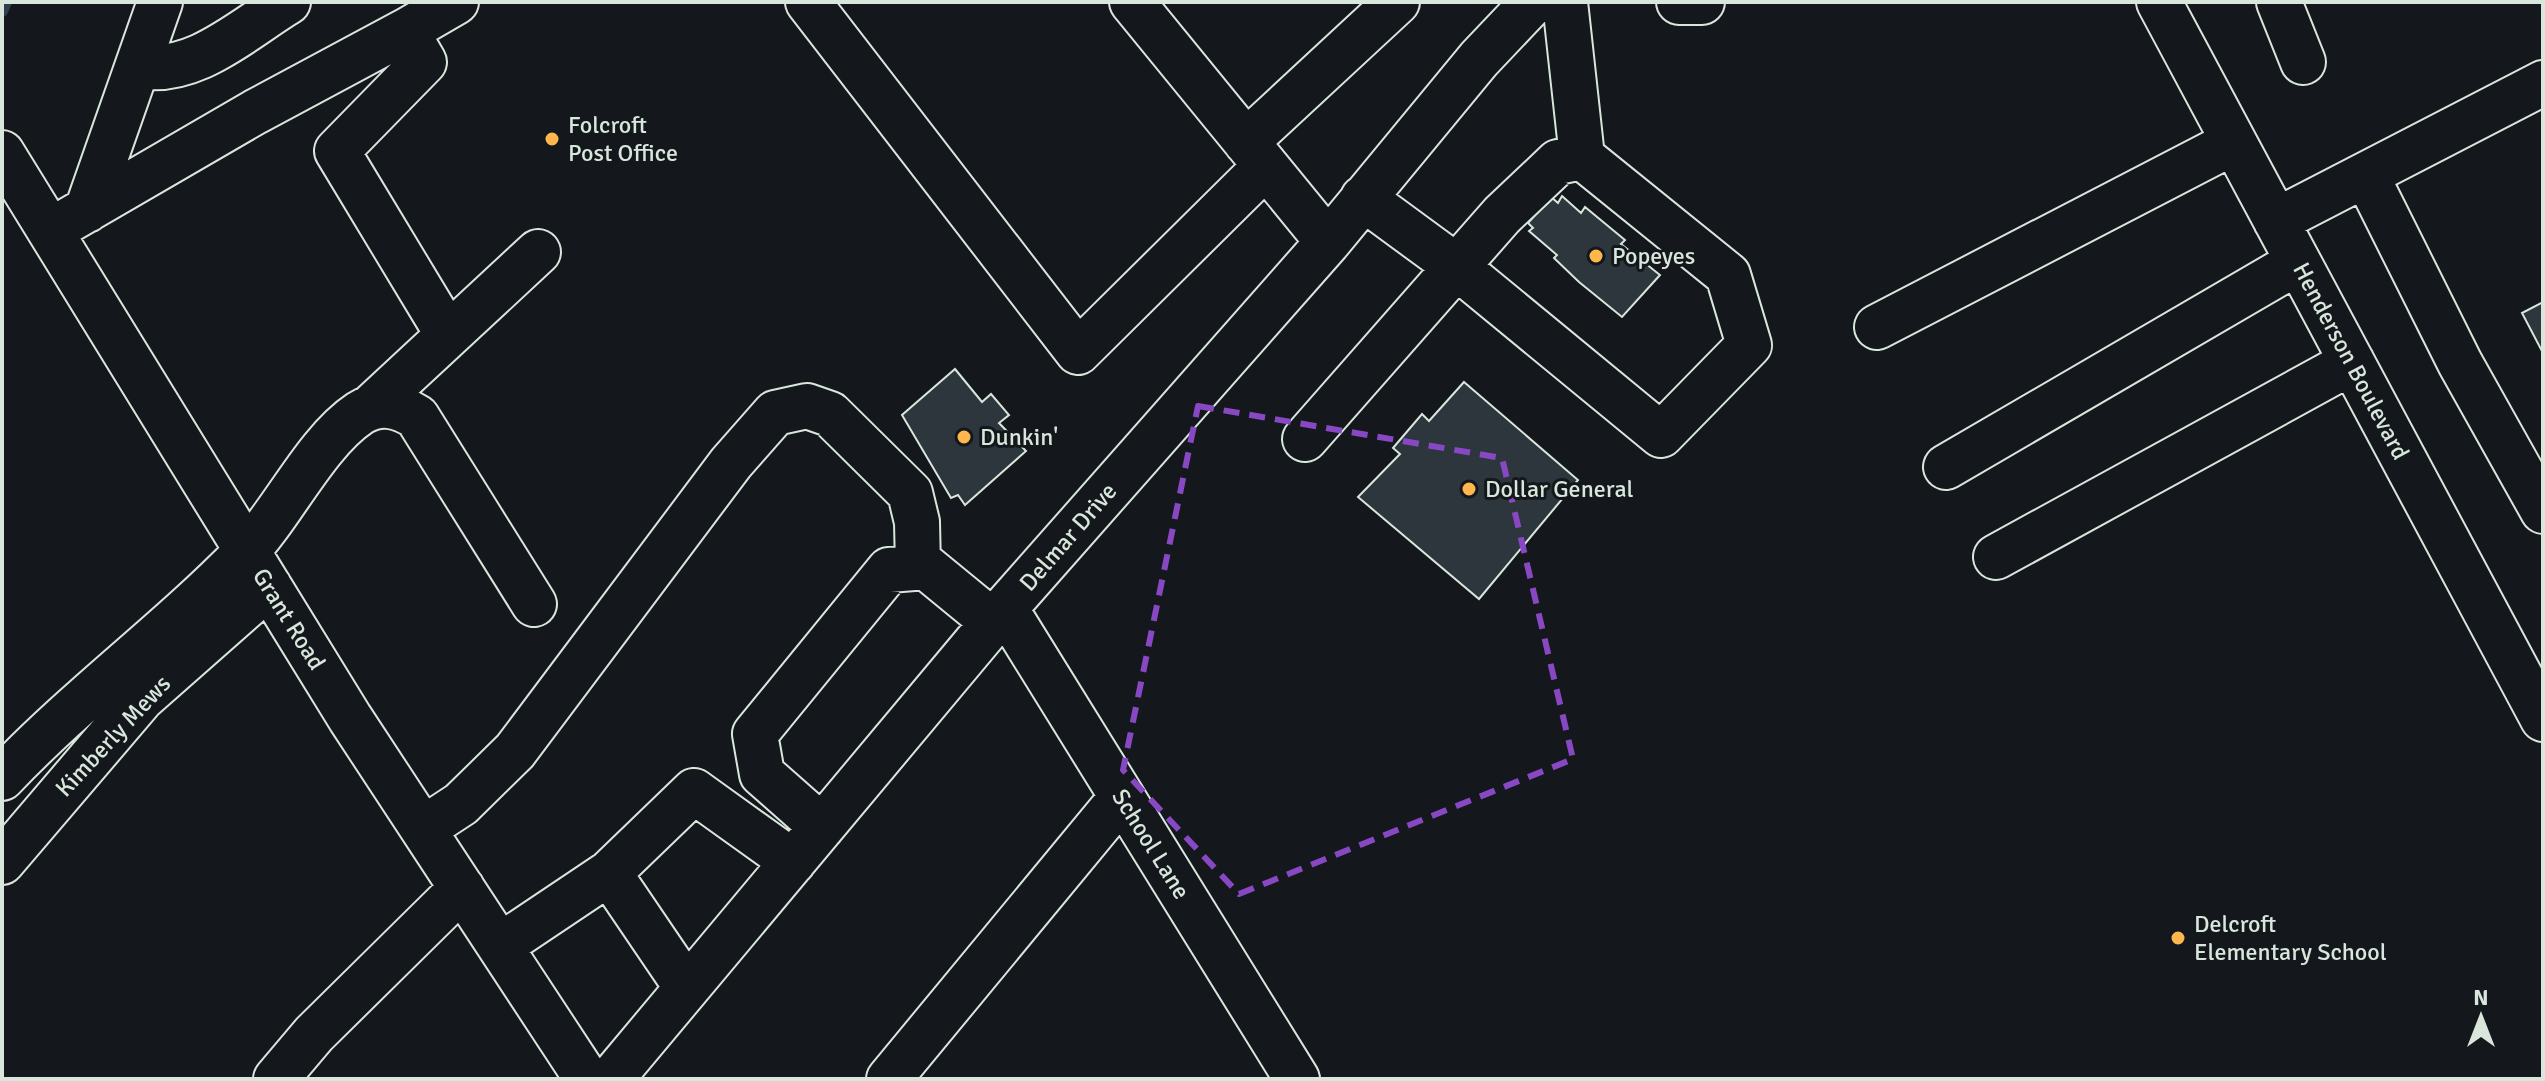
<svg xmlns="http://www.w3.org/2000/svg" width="2545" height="1081" font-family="Signika,sans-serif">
<rect width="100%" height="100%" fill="#14181c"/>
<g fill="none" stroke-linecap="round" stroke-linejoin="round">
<!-- stream -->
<path stroke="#2f3f4d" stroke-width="12" d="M2,11l4,-9"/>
</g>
<!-- building -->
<path fill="#2c363c" stroke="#d8e6dc" stroke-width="2" d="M1562,196l19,17 4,-6 40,33 -4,4 39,31 -38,42 -43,-35 -25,-24 3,-3 -28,-24 4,-3 -5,-5 23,-26 7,6z
M2543,302v51l-21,-40z
M955,369l27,33 9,-8 18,21 -10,8 27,28 -61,54 -7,-10 -7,3 -49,-83z
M1464,382l114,98 -99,119 -121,-102 42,-43 -7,-6 29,-34 7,7z"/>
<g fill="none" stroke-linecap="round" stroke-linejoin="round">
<defs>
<path id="minor" d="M808,2l270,350 188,-186
M1132,2l196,240
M1565,2l17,155
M1679,2h23
M2159,2l384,717
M2279,2l24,60
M138,66c56,10 104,-36 150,-64
M1246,142l151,-140
M2,153l348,565 237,361
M2366,175l94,188 83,148
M87,210l73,-208
M2276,221l267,-138
M50,231l205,-119 151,-81
M1877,327l357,-185
M448,335l-111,-184 87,-89 -18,-31 50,-29
M370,408l168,-156
M1305,439l197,-224 56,-53 24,-5 146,118 21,70 -88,90 -204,-168 -94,-69
M1946,467l352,-205
M1996,557l356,-195
M1005,608l292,471
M2,778c76,-80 165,-145 242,-224 38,-39 71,-111 116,-141 20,-12 38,-8 57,4l117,187
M822,827l-60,-53 -7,-40 134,-164 37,-3 67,55
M423,829l38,-25 54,-53 216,-288 44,-50 32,-7 23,8 80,79 7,29 1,45
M2,862l140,-164 127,-112
M609,873l78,115
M500,946l109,-73 85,-82 99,71
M276,1079l38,-45 148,-146
M611,1079l394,-471 323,-366 151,-183 54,-57
M889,1079l233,-282"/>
</defs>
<!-- minor casing -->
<use href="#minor" stroke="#d8e6dc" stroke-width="48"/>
<!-- minor -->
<use href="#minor" stroke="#14181c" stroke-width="44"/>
</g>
<!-- marked area -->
<path fill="none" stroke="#8948c3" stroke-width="6" stroke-dasharray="16 10" stroke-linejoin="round" d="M1198,406l304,52 71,301 -334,135 -116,-124z"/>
<!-- markers -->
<g fill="#ffb74d" stroke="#14181c" stroke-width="3">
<circle cx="552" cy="139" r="8"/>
<circle cx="1596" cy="256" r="8"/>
<circle cx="964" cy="437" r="8"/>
<circle cx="1469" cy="489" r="8"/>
<circle cx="2178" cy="938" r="8"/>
</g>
<g text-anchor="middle" stroke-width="6" stroke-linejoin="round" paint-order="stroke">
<!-- poi labels -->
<g font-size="24" fill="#d8e6dc" stroke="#14181c" text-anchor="start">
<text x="568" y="133">Folcroft<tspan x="568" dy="28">Post Office</tspan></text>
<text x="1612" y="264">Popeyes</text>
<text x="980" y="445">Dunkin'</text>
<text x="1485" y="497">Dollar General</text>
<text x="2194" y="932">Delcroft<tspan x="2194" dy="28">Elementary School</tspan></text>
</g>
<!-- street labels -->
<g font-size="24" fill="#d8e6dc" stroke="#14181c">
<text transform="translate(2351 361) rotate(62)" y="8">Henderson Boulevard</text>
<text transform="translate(1068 537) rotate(-49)" y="8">Delmar Drive</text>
<text transform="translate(289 619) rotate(58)" y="8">Grant Road</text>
<text transform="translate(113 736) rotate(-47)" y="8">Kimberly Mews</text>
<text transform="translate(1151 844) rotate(58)" y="8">School Lane</text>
</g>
</g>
<!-- border -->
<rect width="2545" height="1081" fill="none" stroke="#d8e6dc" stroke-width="8"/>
<!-- north arrow -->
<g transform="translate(2481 1017)" stroke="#14181c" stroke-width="6" paint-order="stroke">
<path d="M0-6L14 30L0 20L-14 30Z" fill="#d8e6dc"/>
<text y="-12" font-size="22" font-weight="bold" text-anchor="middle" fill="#d8e6dc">N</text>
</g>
</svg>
